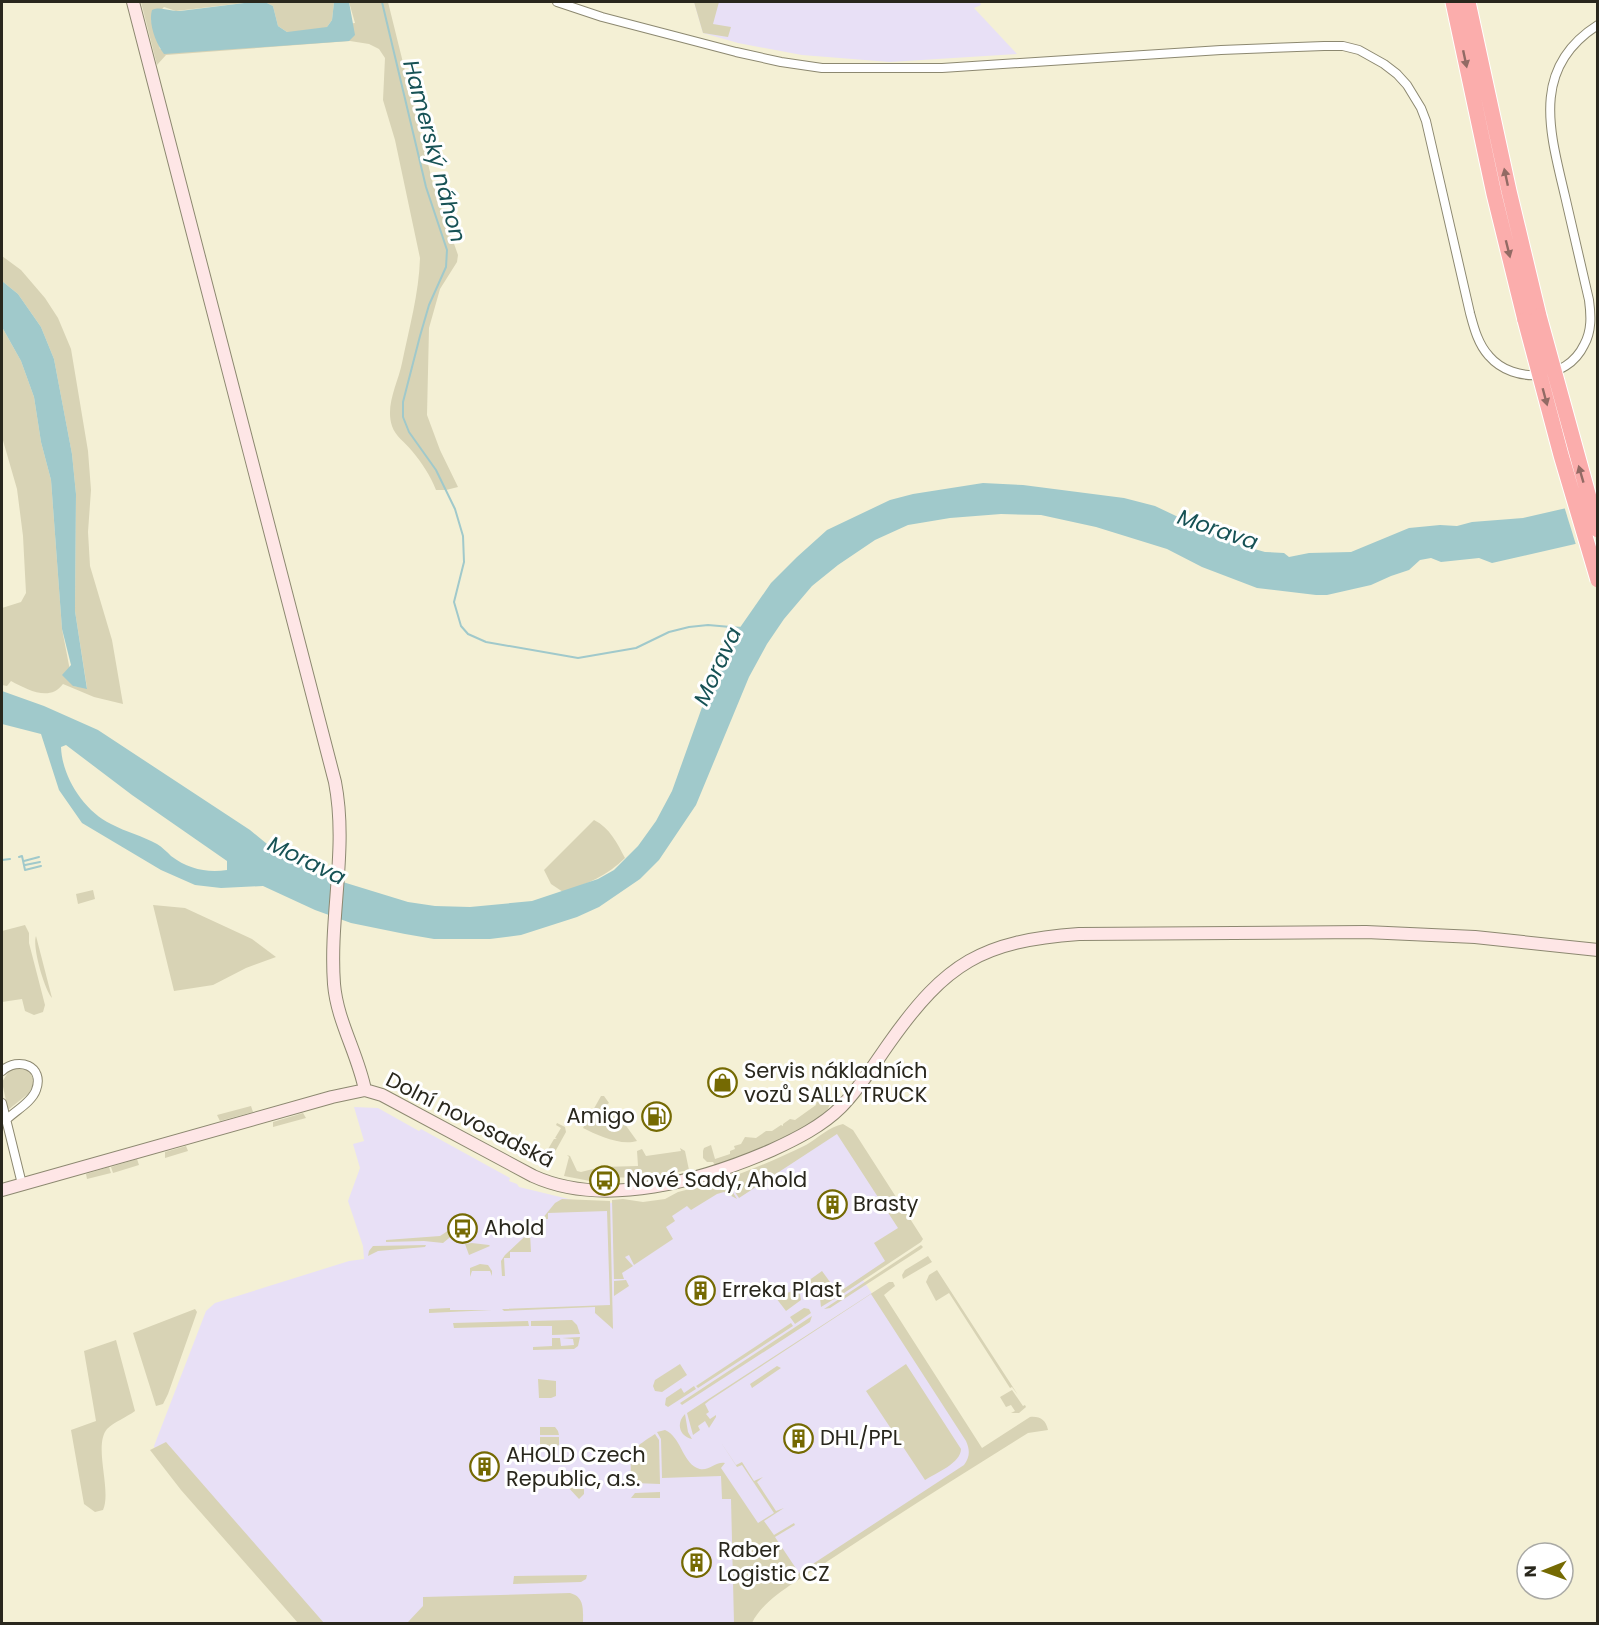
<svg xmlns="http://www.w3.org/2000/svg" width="1599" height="1625" font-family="Poppins,sans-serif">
<rect width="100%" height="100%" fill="#f4f0d5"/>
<!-- industrial -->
<path fill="#e8e0f6" d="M694,2h286l1,3 -7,3 43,46 -127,8 -88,-7 -64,-12 -35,-10z
M354,1107l24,1 41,23 2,-2 89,49 -1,3 8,3 2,3 54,13 15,2 54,2 24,-3 93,-32 79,-40 76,117 -51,34 117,177 -213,141 -20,25 -434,1 -158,-174 -1,-4 52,-135 9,-8 134,-42 15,-2 -1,-13 -15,-45 12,-33 -7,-24 11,-3z"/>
<!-- green -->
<path fill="#d8d3b5" d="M141,2h111l-76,9 -12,-4 -13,13 9,29 195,-26 -6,-21h39l45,182 25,71 -1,7 -17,27 -11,39 -2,87 13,35 18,37 -12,3h-10c-6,-15 -14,-27 -24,-39 -7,-9 -17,-15 -20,-25 -7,-21 6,-43 10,-63 7,-34 17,-70 18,-105l-25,-118 -12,-40 2,-42 -6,-9 -10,-5 -19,-3 -184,14 -9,10z
M265,2h69l-2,18 -5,7 -40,5 -9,-6 -5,-20z
M694,2h25l-6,22 18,3 -3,10 -25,-4z
M2,256l19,14 24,28 13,20 13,31 17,102 3,39 -3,42 2,34 22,74 11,64 -29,-7 -31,-13c-13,18 -35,6 -52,-3l-4,5 -5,-1v-77l19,-6 5,-9 -3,-57 -6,-47 -15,-52v-110l19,34 13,36 7,45 10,38 11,149 11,57 14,2 -12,-77 1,-117 -4,-40 -18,-95 -13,-32 -23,-33 -16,-13z
M594,820c16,8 23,23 31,38 -18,18 -38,26 -62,34l-12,-8 -7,-14z
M93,890l2,9 -17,5 -2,-10z
M153,905l32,3 67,31 24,18 -30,11 -33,17 -39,6z
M25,925l4,8v10l16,62 -2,7 -9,3 -9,-4 -3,-12 -20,3v-71z
M36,936l16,62c-8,-9 -20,-52 -16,-62z
M15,1067c12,0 19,5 18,18l-4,8 -21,17 -6,-28 7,-11z
M827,1095l3,9 -2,5c-29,28 -75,44 -113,56l-2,-3h-6l-4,-4v-7l1,-3 7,-3 4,14 15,-5v-3l5,-2 -1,-3 7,-2 4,-7 11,1 10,-7h6l9,-6 2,1v-2l7,-5 5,1 21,-15 1,-5z
M601,1096h3l5,7 -7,5 3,5 7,-5 2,1 23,32c-17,5 -40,-6 -54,-13z
M251,1106l2,6 -33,9 -3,-6z
M303,1113l3,5 -33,9v-5z
M557,1123l8,4 1,5 -15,27 -3,-1 -4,4 -3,-1 13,-22h3l-2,-1 6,-10 -5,-3z
M843,1124l10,6 70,109 -2,3 -80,53 -2,-3 46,-31 -11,-18 24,-15 -61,-94 -98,64 -13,-19c27,-10 54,-21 80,-34 12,-7 23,-18 37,-21z
M186,1146l2,5 -23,7v-6z
M680,1148l5,3 4,19 -43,8 -44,-1 -12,4 -26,-5 5,-19 -2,-2 3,1 7,15 4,1 20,-5 37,-1 -1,-15 5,-2 4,7 35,-5z
M137,1159l2,6 -26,8 -2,-6z
M109,1167l2,6 -24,6 -1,-5z
M725,1180l12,19 -13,-7 -7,2 -26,16 -4,-4 -15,10 3,5 -9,6 7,12 -39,26 -5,-10 -4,2 8,9 -11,7 2,6h-10l-2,-79 11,-1 20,3 22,-3 13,-7z
M562,1199l48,2 3,128 -18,-16v-6l-91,4 -2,-2 108,-4 -3,-94 -59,2v6h-6l13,-16z
M463,1221l3,3 -23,19 -19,-2 -38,1v-2l54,-4z
M537,1225v7l-7,1 1,19h-21v6h-6l1,18h-3l-1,-15 4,-6z
M472,1243l17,2 1,1 -21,9 -4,-11z
M426,1245l-1,2 -47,4 -10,5 1,-5 4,-5z
M921,1245l2,2 -2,2 -91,59 -6,1z
M928,1256l4,6 -29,17 -1,-4 3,-5z
M480,1264l8,1 4,6v5l-2,-5h-18l-2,6v-9z
M937,1270l81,125 -6,-8 -2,1 -61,-95 -13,8 -10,-19 3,-7z
M822,1271l8,11 -14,9 -8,-1 -2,-4 2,-5z
M626,1280l3,6 -15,10v-15z
M889,1282h4l2,4 -11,9 98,153 48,-31c10,-1 16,3 18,13l-20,3c-67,42 -134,84 -200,128 -23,16 -64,36 -76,62h-18l-3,-124h-9l-1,-23 -59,2 -1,-39 -4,-7 8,-2c16,7 17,31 32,38 11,5 18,-7 28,-5l-4,5 37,55 16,-10 -32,-48 -5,2 -17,-26 16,24 6,-3 12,19 9,-4 -6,5 19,29 8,-3 -20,13 10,14 20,-12 1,2 -20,12 24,36 165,-108c6,-8 6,-15 2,-24l-95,-147 -161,106 -5,4 4,8 -3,2 4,5 6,-4v2l-7,11 -4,-7 -7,5 2,4 -7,5 -6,-22z
M834,1288l5,8 -18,11 -1,-9z
M794,1290l6,4 1,6 -15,11 -10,-13z
M450,1308v2h42l-63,3v-4z
M804,1308l5,1 2,4 -16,11 -5,-7z
M195,1309l2,3 -29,82 -5,10 -7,2 -23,-73z
M812,1316l-2,6 -128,83 -2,-2z
M572,1320l5,5 3,9 -28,1v-9h-21v-5z
M528,1321l1,5 -75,2 -1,-5z
M791,1323l2,3 -95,62 -2,-2z
M580,1337l-2,9 -4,3 -41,1v-3l19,-1v-8h8l1,8 13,-1 -1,-6 -11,-1z
M116,1340l19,71c-8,6 -21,11 -28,18 -14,17 5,61 -4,81l-8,2 -11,-8 -13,-74 25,-9 -12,-70z
M680,1364l7,11 -25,17 -7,-1 -2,-5 2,-6z
M906,1364l55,85c0,14 -25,24 -36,31l-59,-89z
M777,1366l4,2 -29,20 -2,-4z
M538,1379l18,2v15l-5,2h-12z
M694,1386l2,3 -28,18 -3,-2 1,-7 15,-10 3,5z
M1012,1390l11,16 2,-1 1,2 -7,6h-8l4,-2 -4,-6 -5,2 -6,-10z
M685,1414l3,18 4,7c-13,-3 -16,-16 -7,-25z
M540,1427h15l3,4 1,4h-19z
M655,1434l4,6 1,44 -26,-1 -3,-4c-1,-30 0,-29 24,-45z
M540,1437h19v8l-4,3h-15z
M166,1442l158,181h-26l-117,-133 -31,-40z
M566,1485h15l3,4v5l-5,5z
M660,1492v6h-29l4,-5z
M587,1575l-1,4 -5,3 -68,2 1,-8z
M570,1593c15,4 13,17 13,30l-175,-1 15,-16v-9z"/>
<!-- water -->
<path fill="#a0c9cb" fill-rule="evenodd" d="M252,2h13l8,4 5,20 9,6 40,-5 5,-7 2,-18h15l6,33 -6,6 -185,13c-8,-10 -16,-31 -12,-44 10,-4 17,2 28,1 24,-3 48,-6 72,-9z
M2,281l16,13 23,33 13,32 18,95 4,40 -1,117 12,78 -14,-3 -11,-11 9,-10 -9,-36 -11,-149 -10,-38 -7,-45 -13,-36 -19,-34z
M983,483l40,2 101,13 31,8 78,37 32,9 19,1 5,4 20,-4 42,-1 58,-24 31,-3 17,1 15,-4 51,-4 74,-17v38l-105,24 -13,-5 -38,4 -10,-4 -11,2 -11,10 -18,6 -20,9 -44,10h-11l-59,-7 -55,-21 -35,-18 -71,-22 -55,-12 -40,-1 -51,4 -42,7 -33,15 -37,25 -26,21 -28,33 -17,25 -18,33 -53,128 -37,55 -19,19 -41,28 -22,10 -56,18 -31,4h-56l-29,-5 -54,-11 -36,-13 -52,-24 -42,2 -26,-3 -34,-15 -79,-47 -23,-33 -18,-56 -39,-10v-33l42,15 54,24 152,100 28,23 42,22 88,27 27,4 35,1 62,-6 66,-22 16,-9 24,-24 18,-25 16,-30 43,-120 17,-32 39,-56 26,-26 30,-27 63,-30 23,-6zM66,745l66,50 95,66v9c-20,3 -39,-1 -56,-14 -4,-4 -9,-9 -14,-12 -14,-8 -31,-12 -46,-20 -27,-13 -49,-47 -50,-77z"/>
<!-- pier -->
<path fill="#f4f0d5" d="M1598,498v45l-21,5 -13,-42z"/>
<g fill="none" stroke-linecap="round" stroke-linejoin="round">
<!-- stream -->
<path stroke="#a0c9cb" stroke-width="2" d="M382,2l44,185 21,63 -1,17 -17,38 -9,31 -17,66v15l6,15 27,38 19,39 8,27 1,26 -10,40 7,24 7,8 18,8 92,16 58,-10 33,-16 20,-5 19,-2 34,3
M19,857l3,-1 3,14 16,-4
M2,860l8,-1
M24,861l15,-4
M25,865l15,-3"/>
<defs>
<path id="street" d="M557,2l45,15 134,35 45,10 41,6h120l279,-18 103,-4h19l16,4 25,14 13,10 10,11 14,23 5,13 44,192c4,15 8,31 19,43 25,29 78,25 95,-11 8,-14 7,-30 5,-45 -8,-35 -16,-70 -24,-104 -15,-64 -35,-128 33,-171
M2,1071c16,-15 43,-5 34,19 -4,12 -21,21 -30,30
M2,1103l20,81"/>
<path id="secondary" d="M133,2l202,780c13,67 -6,134 -1,202 3,37 24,70 31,106
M2,1190l330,-93 33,-7 17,5 151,81c72,33 170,4 239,-26 24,-11 50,-24 69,-43 19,-19 34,-44 49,-65 56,-79 92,-101 189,-108l287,-2 109,5 123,13"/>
<path id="highway" d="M1453,2l41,192 31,126
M1468,2l41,189 30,125"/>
</defs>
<!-- street casing -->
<use href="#street" stroke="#8c8870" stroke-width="10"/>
<!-- secondary casing -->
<use href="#secondary" stroke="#8c8870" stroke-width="14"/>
<!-- highway casing -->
<use href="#highway" stroke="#fff" stroke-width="17"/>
<!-- street -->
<use href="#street" stroke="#fff" stroke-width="8"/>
<!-- secondary -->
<use href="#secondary" stroke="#fee6e6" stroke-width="12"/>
<!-- highway -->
<use href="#highway" stroke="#fbadac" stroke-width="15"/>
<defs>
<path id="highway-bridge" d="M1539,316l59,214
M1525,320l36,135 37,125"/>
</defs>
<!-- highway-bridge casing -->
<use href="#highway-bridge" stroke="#fff" stroke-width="17" stroke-linecap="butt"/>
<!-- highway-bridge -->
<use href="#highway-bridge" stroke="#fbadac" stroke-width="15"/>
</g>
<!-- one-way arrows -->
<defs><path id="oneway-solid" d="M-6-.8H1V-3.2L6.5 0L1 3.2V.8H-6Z" transform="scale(1.5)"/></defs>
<g fill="#926a64">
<use href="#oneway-solid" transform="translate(1465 59) rotate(78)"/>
<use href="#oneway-solid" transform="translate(1506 177) rotate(-102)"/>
<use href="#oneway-solid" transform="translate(1508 249) rotate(76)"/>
<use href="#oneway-solid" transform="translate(1545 397) rotate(75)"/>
<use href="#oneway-solid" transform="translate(1581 474) rotate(-106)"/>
</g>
<!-- icons -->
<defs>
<symbol id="shop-ring" viewBox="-11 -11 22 22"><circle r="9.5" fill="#fff" stroke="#756a03" stroke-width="1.5"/><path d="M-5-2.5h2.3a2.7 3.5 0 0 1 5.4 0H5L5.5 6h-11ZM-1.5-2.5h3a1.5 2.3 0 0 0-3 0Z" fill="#756a03"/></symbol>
<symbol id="fuel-ring" viewBox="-11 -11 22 22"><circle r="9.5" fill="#fff" stroke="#756a03" stroke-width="1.5"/><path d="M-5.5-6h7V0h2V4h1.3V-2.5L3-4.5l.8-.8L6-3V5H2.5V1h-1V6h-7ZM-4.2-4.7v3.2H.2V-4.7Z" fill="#756a03"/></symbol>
<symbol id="bus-ring" viewBox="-11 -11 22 22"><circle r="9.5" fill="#fff" stroke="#756a03" stroke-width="1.5"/><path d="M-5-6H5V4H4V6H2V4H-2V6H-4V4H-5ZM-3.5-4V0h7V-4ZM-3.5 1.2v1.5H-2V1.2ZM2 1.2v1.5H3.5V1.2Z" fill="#756a03"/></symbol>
<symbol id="building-ring" viewBox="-11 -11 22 22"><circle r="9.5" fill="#fff" stroke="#756a03" stroke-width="1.5"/><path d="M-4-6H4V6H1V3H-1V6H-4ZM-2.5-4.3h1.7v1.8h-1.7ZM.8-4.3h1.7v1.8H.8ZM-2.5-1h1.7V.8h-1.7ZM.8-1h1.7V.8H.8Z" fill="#756a03"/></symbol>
</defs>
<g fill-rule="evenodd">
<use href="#shop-ring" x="706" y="1066" width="33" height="33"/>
<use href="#fuel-ring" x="640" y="1100" width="33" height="33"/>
<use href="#bus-ring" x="588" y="1164" width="33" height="33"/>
<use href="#building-ring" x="816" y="1188" width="33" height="33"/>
<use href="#bus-ring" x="446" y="1212" width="33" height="33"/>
<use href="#building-ring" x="684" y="1274" width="33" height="33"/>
<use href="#building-ring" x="782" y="1422" width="33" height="33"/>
<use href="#building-ring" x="468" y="1450" width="33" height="33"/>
<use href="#building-ring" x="680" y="1546" width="33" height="33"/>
</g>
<g text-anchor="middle" stroke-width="6" stroke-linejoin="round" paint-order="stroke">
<!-- poi labels -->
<g font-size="21" fill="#29271d" stroke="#fff" text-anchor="start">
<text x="744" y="1078">Servis nákladních<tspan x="744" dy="24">vozů SALLY TRUCK</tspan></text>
<text x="635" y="1123" text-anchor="end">Amigo</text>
<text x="626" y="1187">Nové Sady, Ahold</text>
<text x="853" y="1211">Brasty</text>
<text x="484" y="1235">Ahold</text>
<text x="722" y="1297">Erreka Plast</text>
<text x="820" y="1445">DHL/PPL</text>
<text x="506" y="1462">AHOLD Czech<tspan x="506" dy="24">Republic, a.s.</tspan></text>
<text x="718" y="1557">Raber<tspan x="718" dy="24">Logistic CZ</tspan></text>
</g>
<!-- street labels -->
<g font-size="21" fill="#29271d" stroke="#fff">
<text transform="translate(470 1120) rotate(27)" y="7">Dolní novosadská</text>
</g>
<!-- water labels -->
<g font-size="22" font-style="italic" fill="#175255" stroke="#fff">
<text transform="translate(435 151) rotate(75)" y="8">Hamerský náhon</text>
<text transform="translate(1218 529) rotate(19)" y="8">Morava</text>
<text transform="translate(717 666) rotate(-65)" y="8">Morava</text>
<text transform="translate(307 860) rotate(26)" y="8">Morava</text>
</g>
</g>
<!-- border -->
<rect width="1599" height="1625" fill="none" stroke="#29271d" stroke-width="6"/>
<!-- north arrow -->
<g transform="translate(1545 1571) rotate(269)"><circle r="28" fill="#ffffff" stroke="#a9a9a5" stroke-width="1.5"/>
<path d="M0-4.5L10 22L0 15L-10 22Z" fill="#756a03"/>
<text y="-9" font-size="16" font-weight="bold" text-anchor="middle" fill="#29271d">N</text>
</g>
</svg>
